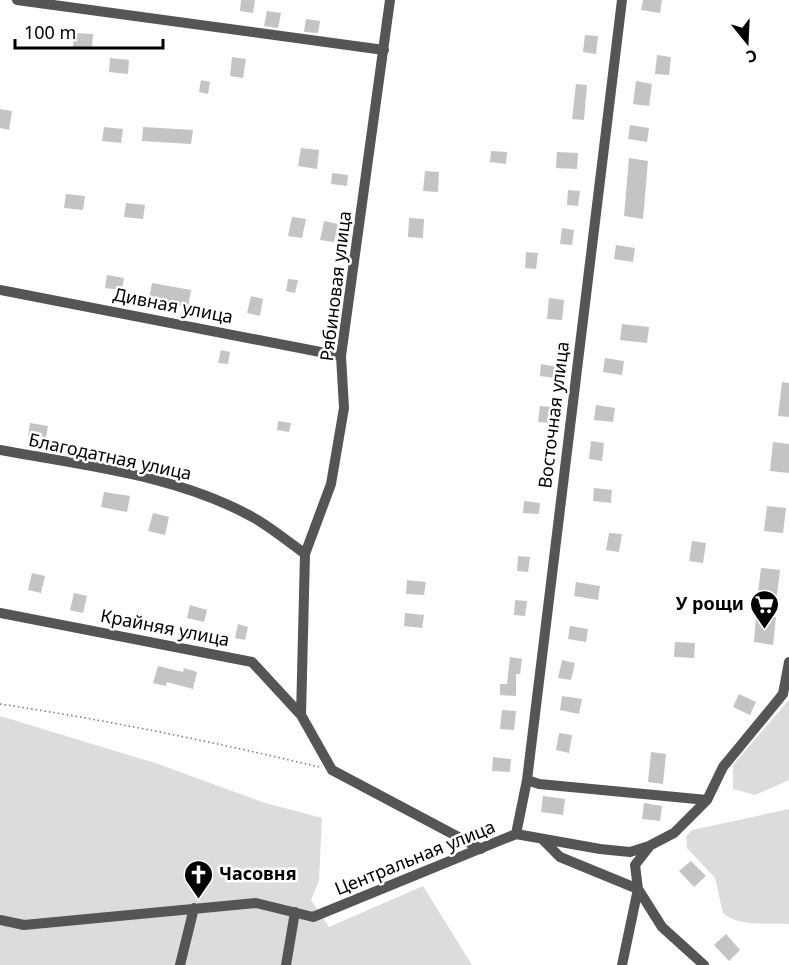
<svg xmlns="http://www.w3.org/2000/svg" width="789" height="965" font-family="'Noto Sans',sans-serif">
<rect width="100%" height="100%" fill="#fff"/>
<!-- green -->
<path fill="#dcdcdc" d="M789,700v80l-34,15 -22,-6v-24z
M0,716l158,48 104,38 60,16 -3,63 -8,19 18,27 94,-41 49,79h-472z
M789,809v115c-20,-1 -51,3 -66,-11l-8,-35 -28,-30 -1,-12 6,-6z"/>
<!-- building -->
<path fill="#c4c4c4" d="M241,0h14l-2,13 -13,-2z
M643,0h19l-2,13 -19,-3z
M267,11l14,2 -3,15 -14,-2z
M306,19l14,2 -2,12 -14,-1z
M74,33l19,1 -1,14 -19,-1z
M585,35l13,1 -2,18 -13,-2z
M657,55l14,2 -2,18 -14,-1z
M232,57l14,2 -3,19 -13,-2z
M110,58l19,2 -1,14 -19,-2z
M201,80l9,2 -2,12 -9,-2z
M636,81l16,3 -3,22 -16,-2z
M576,84l11,1 -3,35 -12,-1z
M0,109l12,2 -3,19 -9,-2z
M630,125l19,3 -2,14 -19,-3z
M104,127l19,2 -2,14 -19,-2z
M143,127l50,3 -2,14 -49,-3z
M301,148l18,2 -2,19 -19,-3z
M491,151l16,1 -1,12 -16,-2z
M557,152l21,1 -1,16 -21,-1z
M629,158l19,3 -5,58 -19,-3z
M425,171l14,1 -1,20 -15,-1z
M332,173l16,2 -1,11 -16,-2z
M568,190l12,1 -2,15 -11,-1z
M66,194l19,2 -2,14 -19,-2z
M126,203l19,2 -2,14 -19,-2z
M292,217l14,2 -4,19 -14,-2z
M409,218l15,1 -1,19 -15,-1z
M324,221l14,3 -4,18 -14,-2z
M562,228l12,2 -2,15 -12,-1z
M616,245l19,3 -2,14 -19,-3z
M526,252l12,1 -2,16 -11,-1z
M107,275l17,3 -2,12 -17,-2z
M288,279l10,1 -3,13 -9,-2z
M152,283l39,7 -3,17 -39,-7z
M251,296l12,3 -3,17 -13,-3z
M549,298l15,2 -2,20 -15,-1z
M622,324l27,3 -2,16 -27,-3z
M221,350l9,2 -2,12 -10,-1z
M605,358l19,3 -2,14 -19,-3z
M541,364l16,3 -2,11 -15,-2z
M782,382l7,1v34l-11,-1z
M596,405l19,3 -2,14 -19,-2z
M540,406l11,1 -1,16 -12,-1z
M278,421l13,2 -2,9 -12,-2z
M30,423l18,3 -2,12 -18,-2z
M591,441l13,2 -2,18 -13,-2z
M773,442l16,2v29l-19,-2z
M594,488l18,2 -1,13 -18,-2z
M104,492l26,4 -3,16 -26,-5z
M524,501l16,2 -1,11 -16,-1z
M767,506l19,2 -3,25 -19,-2z
M153,513l16,4 -4,18 -17,-4z
M609,533l13,1 -3,18 -13,-2z
M692,541l14,2 -3,20 -14,-2z
M518,556l12,1 -2,15 -11,-1z
M761,568l19,2 -3,25 -19,-2z
M32,573l13,3 -4,17 -13,-3z
M407,580l19,2 -2,13 -18,-1z
M576,582l24,4 -2,14 -24,-4z
M74,593l13,3 -4,17 -13,-3z
M515,600l12,1 -2,15 -11,-1z
M190,605l17,5 -3,12 -17,-4z
M405,613l19,2 -2,13 -18,-2z
M756,615l20,2 -3,28 -19,-3z
M238,624l10,3 -3,13 -10,-2z
M570,626l18,3 -2,13 -18,-3z
M675,642l20,1 -1,15 -20,-1z
M510,657l12,2 -2,15h-4v22l-16,-1v-11h7z
M562,660l13,3 -4,17 -13,-2z
M158,666l25,6 1,-4 13,4 -4,17 -26,-7 -1,4 -13,-3z
M739,694l17,8 -6,13 -17,-8z
M562,696l20,3 -3,15 -19,-4z
M502,710l14,1 -2,19 -14,-1z
M559,733l13,2 -3,18 -13,-3z
M651,752l15,2 -3,30 -15,-2z
M493,757l18,2 -1,13 -18,-1z
M543,796l22,3 -2,16 -22,-3z
M644,803l18,3 -2,15 -18,-2z
M691,861l15,15 -12,11 -15,-16z
M726,934l14,16 -11,11 -15,-16z"/>
<g fill="none" stroke-linecap="round" stroke-linejoin="round">
<!-- path -->
<path stroke="#777" stroke-width="1.5" stroke-dasharray="1.5 3" stroke-linecap="butt" d="M0,704c107,16 214,38 319,63"/>
<!-- minor -->
<path stroke="#555" stroke-width="10" d="M17,0l367,50
M0,290l341,66
M0,450c86,16 179,25 256,69 17,10 33,23 49,35
M0,613l252,49 49,53 31,55 149,79
M301,715l4,-161 26,-70 13,-76 -3,-52 49,-356
M527,780l12,4 168,16
M516,834l11,-54 95,-780
M542,839l18,18 78,32 24,38 42,38
M0,920l24,5 232,-22 57,14 203,-83 84,15 30,3 19,-6 25,-13 33,-33 16,-33 60,-73 6,-32
M180,965l14,-57
M286,965l9,-53
M622,965l16,-76 -3,-24 14,-18"/>
</g>
<!-- icons -->
<defs>
<symbol id="supermarket-pin" viewBox="-11 -11 22 30"><path d="M0 17L-7.5 6A9.5 9.5 0 1 1 7.5 6Z" fill="#000" stroke="#fff"/><path d="M-6-5.5h2.5l.6 2H6L4.5 2H-2.5L-4.4-4H-6ZM-1.5 3.2a1.3 1.3 0 1 0 .1 0ZM3 3.2a1.3 1.3 0 1 0 .1 0Z" fill="#fff"/></symbol>
<symbol id="church-pin" viewBox="-11 -11 22 30"><path d="M0 17L-7.5 6A9.5 9.5 0 1 1 7.5 6Z" fill="#000" stroke="#fff"/><path d="M-1.2-6h2.4v3.5h3.3v2.4h-3.3V6h-2.4V-.1h-3.3v-2.4h3.3Z" fill="#fff"/></symbol>
</defs>
<g fill-rule="evenodd">
<use href="#supermarket-pin" x="748" y="588" width="33" height="45"/>
<use href="#church-pin" x="182" y="858" width="33" height="45"/>
</g>
<g text-anchor="middle" stroke-width="5" stroke-linejoin="round" paint-order="stroke">
<!-- street labels -->
<g font-size="18" fill="#000" stroke="#fff">
<text transform="translate(336 286) rotate(-83)" y="6">Рябиновая улица</text>
<text transform="translate(173 306) rotate(11)" y="6">Дивная улица</text>
<text transform="translate(554 415) rotate(-83)" y="6">Восточная улица</text>
<text transform="translate(110 457) rotate(12)" y="6">Благодатная улица</text>
<text transform="translate(165 628) rotate(11)" y="6">Крайняя улица</text>
<text transform="translate(415 858) rotate(-22)" y="6">Центральная улица</text>
</g>
<!-- poi labels -->
<g font-size="18" font-weight="bold" fill="#000" stroke="#fff" text-anchor="end">
<text x="744" y="610">У рощи</text>
<text x="219" y="880" text-anchor="start">Часовня</text>
</g>
</g>
<!-- north arrow -->
<g transform="translate(747 42) rotate(162)" stroke="#ffffff" stroke-width="4.5" paint-order="stroke">
<path d="M0-4.5L10 22L0 15L-10 22Z" fill="#000000"/>
<text y="-9" font-size="16" font-weight="bold" text-anchor="middle" fill="#000000">С</text>
</g>
<!-- scale -->
<path d="M15 39v9h148v-9" fill="none" stroke="#000000" stroke-width="3"/>
<text x="24" y="39" font-size="18" fill="#000000" stroke="#ffffff" stroke-width="4.5" paint-order="stroke">100 m</text>
</svg>
